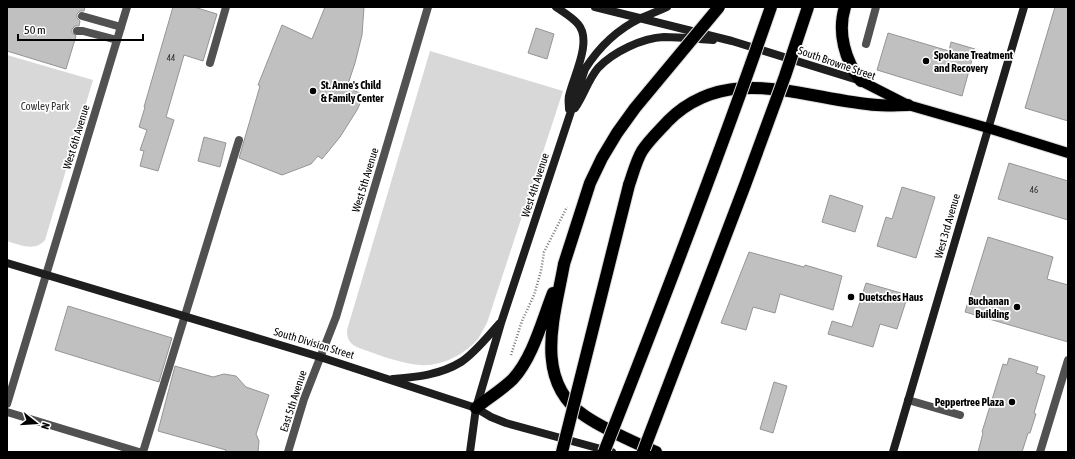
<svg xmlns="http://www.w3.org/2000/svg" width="1075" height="459" font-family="'Asap Condensed',sans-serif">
<rect width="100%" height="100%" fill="#fff"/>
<!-- green -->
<path fill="#d8d8d8" d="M430,51l133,40 -76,232c-3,5 -6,11 -9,16 -16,18 -42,30 -66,25 -18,-3 -36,-10 -53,-16 -9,-4 -12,-8 -12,-18z
M7,55l86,25 -48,160c-10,12 -25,5 -38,1z"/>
<!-- building -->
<path fill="#c0c0c0" stroke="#959595" d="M7,7h78l-1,4h-4l-3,3v4l3,3 -1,5h-4l-3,3v4l4,3 -10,33 -59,-18z
M173,7h21l23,7 -14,47 -19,-6 -18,62 8,3 -16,51 -18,-5 4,-15 -4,-1 7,-20 -8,-3 6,-20h-1z
M325,7h39l-2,28 -7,28 -8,24 17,8 -7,15 -17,27 -18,22 -4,-3 -7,8 -29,11 -43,-17 21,-72 -2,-1 24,-60 30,14z
M1055,7h13v114l-43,-13z
M536,28l18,6 -7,25 -19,-6z
M888,33l61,18 2,-9 24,7 -13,47 -85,-26z
M204,137l22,6 -6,24 -22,-6z
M1009,163l59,18v39l-70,-21z
M902,187l33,10 -19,61 -39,-12 9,-29 6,2z
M830,195l33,11 -8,26 -33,-10z
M988,237l65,20 -6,22 21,6v57l-103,-30z
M749,252l55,15 1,-2 37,11 -9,34 -53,-16 -5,19 -22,-6 -7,23 -25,-7z
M866,283l42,12 -11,34 -17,-5 -7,23 -45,-13 4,-13 20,6z
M68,306l104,32 -13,44 -104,-32z
M1009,358l29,9 -2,6 9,3 -11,37 2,1 -6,19h-2l-6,19h-44l5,-19 -1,-1 21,-68 4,1z
M175,366l38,11 11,-3 12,2 10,11 23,8 -13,39 3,7 -1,11h-33l1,-2 -68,-19z
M774,382l13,4 -14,47 -13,-4z"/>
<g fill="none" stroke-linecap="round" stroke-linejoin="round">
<defs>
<path id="primary" d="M861,81l47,24 80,23 80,25"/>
<path id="highway" d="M845,7c-8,25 0,54 16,74
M629,185c4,-11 7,-24 13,-34 7,-11 18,-21 26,-30 60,-60 138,-21 209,-16 10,1 21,0 31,0
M564,264c-9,51 -32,117 21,152 22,15 47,25 71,36
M476,408c11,-9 27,-19 37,-29 20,-22 29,-58 40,-86"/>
</defs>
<!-- primary casing -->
<use href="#primary" stroke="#dbdbdb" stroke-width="12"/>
<!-- highway casing -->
<use href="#highway" stroke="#dbdbdb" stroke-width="14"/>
<!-- path -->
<path stroke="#737373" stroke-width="2.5" stroke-dasharray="1 2" stroke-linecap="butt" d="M511,355l11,-34 12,-26 7,-24 3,-19 23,-45"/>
<!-- lane -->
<path stroke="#515151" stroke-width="8" d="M82,16l39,11
M77,31h6l34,9
M866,44l10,-37
M210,63l16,-56
M908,400l52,15
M7,412l132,40
M143,452l96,-312
M1040,452l28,-92"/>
<!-- street -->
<path stroke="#515151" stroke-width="8" d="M7,404l120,-397
M288,452l16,-53 32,-82 92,-310"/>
<!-- secondary -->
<path stroke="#1e1e1e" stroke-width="8" d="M556,7c7,5 16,10 22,17 15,17 -5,53 -9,72 -1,4 0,9 0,13
M595,7l137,34 129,40
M575,108c9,-13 13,-28 23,-40 15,-16 44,-30 66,-31 16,0 33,2 49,3
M7,263l313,94 156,51 15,9 15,6 106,29
M393,379c23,-2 47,-4 68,-17 13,-8 28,-27 39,-39
M470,452l6,-44 25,-85 84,-254c14,-22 33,-40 56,-51 9,-4 18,-7 26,-11
M893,452l131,-445"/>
<!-- primary -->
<use href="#primary" stroke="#000" stroke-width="10"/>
<!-- highway -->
<use href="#highway" stroke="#000" stroke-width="12"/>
<defs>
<path id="highway-bridge" d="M564,264l26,-81 12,-25 15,-25 18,-25 84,-101
M562,452l67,-267
M604,452c58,-147 115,-295 167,-445
M643,452l102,-267 40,-109 23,-69"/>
</defs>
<!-- highway-bridge casing -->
<use href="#highway-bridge" stroke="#dbdbdb" stroke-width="14" stroke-linecap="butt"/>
<!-- highway-bridge -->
<use href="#highway-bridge" stroke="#000" stroke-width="12"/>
</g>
<!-- markers -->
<g fill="#000" stroke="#fff" stroke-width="1.5">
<circle cx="926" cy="61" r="4"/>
<circle cx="313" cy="91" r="4"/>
<circle cx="851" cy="297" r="4"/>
<circle cx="1017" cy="307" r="4"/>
<circle cx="1012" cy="402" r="4"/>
</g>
<g text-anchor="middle" stroke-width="3.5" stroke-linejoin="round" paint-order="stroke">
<!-- number labels -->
<g font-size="9" fill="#303030">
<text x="171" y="61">44</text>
<text x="1034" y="193">46</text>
</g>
<!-- poi labels -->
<g font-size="11" font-weight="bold" fill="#000" stroke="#fff" text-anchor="start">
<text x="934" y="59">Spokane Treatment<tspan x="934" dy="13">and Recovery</tspan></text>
<text x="321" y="89">St. Anne's Child<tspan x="321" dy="13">&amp; Family Center</tspan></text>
<text x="859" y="301">Duetsches Haus</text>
<text x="1009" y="305" text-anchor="end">Buchanan<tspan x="1009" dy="13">Building</tspan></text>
<text x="1004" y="406" text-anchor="end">Peppertree Plaza</text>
</g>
<!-- street labels -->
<g font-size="11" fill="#000" stroke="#fff">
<text transform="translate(837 63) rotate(19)" y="4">South Browne Street</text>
<text transform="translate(76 137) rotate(-73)" y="4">West 6th Avenue</text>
<text transform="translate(365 180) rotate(-73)" y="4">West 5th Avenue</text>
<text transform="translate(535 185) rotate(-72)" y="4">West 4th Avenue</text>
<text transform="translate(947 226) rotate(-74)" y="4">West 3rd Avenue</text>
<text transform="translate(314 343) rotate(17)" y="4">South Division Street</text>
<text transform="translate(293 401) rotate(-72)" y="4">East 5th Avenue</text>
</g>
<!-- park labels -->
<g font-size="11" fill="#2f2f2f" stroke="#fff">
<text x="45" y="110">Cowley Park</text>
</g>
</g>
<!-- border -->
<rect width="1075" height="459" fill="none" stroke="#000000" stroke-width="16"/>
<!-- north arrow -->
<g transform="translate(36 423) rotate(107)" stroke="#ffffff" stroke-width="3" paint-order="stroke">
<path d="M0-3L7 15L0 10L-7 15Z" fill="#000000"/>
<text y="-6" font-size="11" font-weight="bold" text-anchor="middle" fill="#000000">N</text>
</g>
<!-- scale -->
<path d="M18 34v6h125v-6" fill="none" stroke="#000000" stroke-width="2"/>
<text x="24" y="34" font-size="12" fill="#000000" stroke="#ffffff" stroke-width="3" paint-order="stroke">50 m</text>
</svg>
